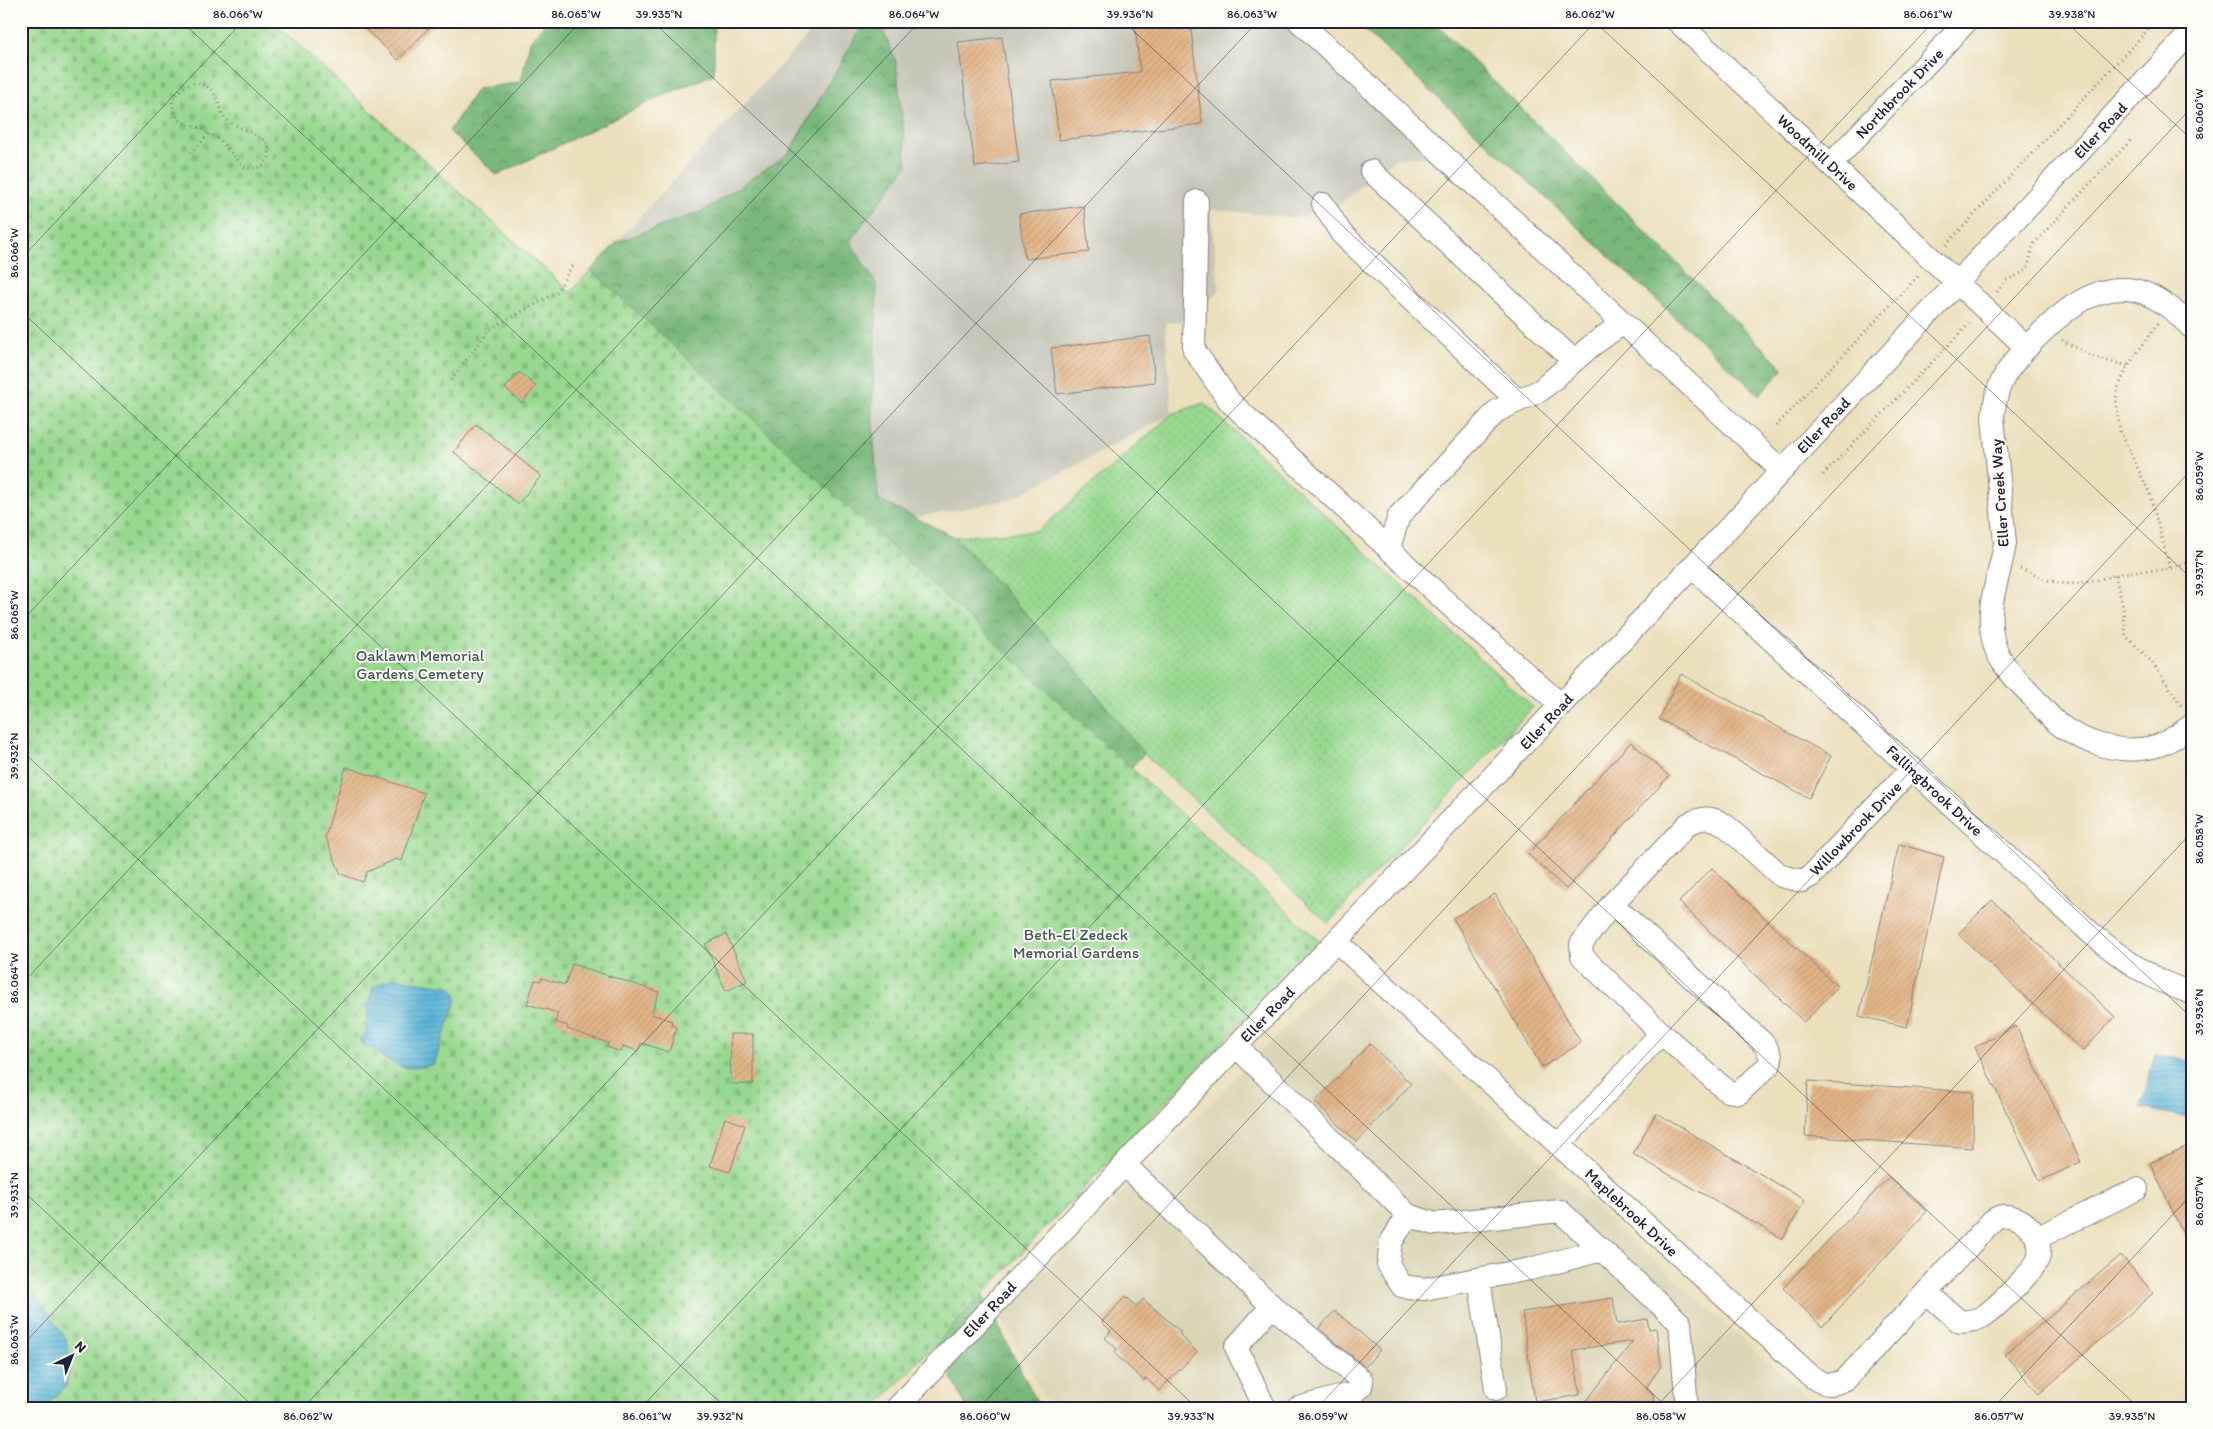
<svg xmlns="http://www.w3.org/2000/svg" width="2213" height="1429" font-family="Itim,sans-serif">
<defs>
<pattern id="green-dots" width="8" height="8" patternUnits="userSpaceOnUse" patternTransform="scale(1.25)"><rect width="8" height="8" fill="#97d88f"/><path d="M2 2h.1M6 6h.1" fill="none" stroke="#82b97c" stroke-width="1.8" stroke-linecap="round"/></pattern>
<pattern id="forest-crowns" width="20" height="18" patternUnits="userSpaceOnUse" patternTransform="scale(1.25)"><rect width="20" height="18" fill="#79b87a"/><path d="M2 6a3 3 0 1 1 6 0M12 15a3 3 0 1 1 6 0" fill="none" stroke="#639565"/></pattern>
<pattern id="cemetery-stones" width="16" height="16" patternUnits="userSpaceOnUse" patternTransform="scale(1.25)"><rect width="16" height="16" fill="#97d88f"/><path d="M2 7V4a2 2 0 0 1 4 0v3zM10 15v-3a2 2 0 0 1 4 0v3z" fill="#82b97c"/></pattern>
<pattern id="water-rules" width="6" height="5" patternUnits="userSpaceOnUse" patternTransform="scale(1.25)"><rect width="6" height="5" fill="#59b4d7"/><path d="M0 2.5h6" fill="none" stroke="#4992b0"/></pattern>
<pattern id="building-hatch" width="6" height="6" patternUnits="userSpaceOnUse" patternTransform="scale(1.25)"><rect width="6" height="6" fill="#e2b486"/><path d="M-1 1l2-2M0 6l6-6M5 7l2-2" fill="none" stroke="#c29a75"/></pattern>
</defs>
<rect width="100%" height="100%" fill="#fdfcf7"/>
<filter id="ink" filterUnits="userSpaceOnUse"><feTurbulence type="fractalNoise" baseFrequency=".02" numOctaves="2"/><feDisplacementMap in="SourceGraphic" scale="10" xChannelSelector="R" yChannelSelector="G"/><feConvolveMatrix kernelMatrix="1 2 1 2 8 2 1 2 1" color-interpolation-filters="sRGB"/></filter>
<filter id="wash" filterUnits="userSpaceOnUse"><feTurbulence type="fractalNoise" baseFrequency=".0096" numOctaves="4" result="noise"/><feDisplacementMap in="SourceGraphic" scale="20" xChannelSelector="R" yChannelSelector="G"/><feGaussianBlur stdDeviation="1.12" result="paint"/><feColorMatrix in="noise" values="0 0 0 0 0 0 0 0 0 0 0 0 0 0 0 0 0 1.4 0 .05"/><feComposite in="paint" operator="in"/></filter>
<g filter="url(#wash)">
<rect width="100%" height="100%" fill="#ebdfbc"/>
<!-- built -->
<path fill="#dad5b5" d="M1337,975l482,433h-769l-49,-93z"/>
<!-- industrial -->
<path fill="#c5c5b8" d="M821,21h467l146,136 -38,1 -64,52 -37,8 -85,-9 9,81 -23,28 -31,5 7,91 -163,86 -141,26 -277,-256z"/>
<!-- green -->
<path fill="url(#green-dots)" stroke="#5c7d65" d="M1204,403l329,304 -205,216 -184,-169 -80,-99 -109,-118 83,-6 134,-117z"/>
<!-- forest -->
<path fill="url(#forest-crowns)" stroke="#4e6d5a" d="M547,21h171l-4,3v50l-48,20 -169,81 -48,-44 28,-42 44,-7 9,-41z
M865,21h14l17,41 11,104 -57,75 27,45 -5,126 6,88 77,37 109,118 80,99 -40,41 -126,491 62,122h-73l-36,-72 -495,-1165 135,122 46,-51 86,-31 85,-57z
M1355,21h78l351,348 -25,26z"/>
<!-- cemetery -->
<path fill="url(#cemetery-stones)" stroke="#5c7d65" d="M21,21h251l298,272 21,-23 728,671 -445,467h-853z"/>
<!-- water -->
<path fill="url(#water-rules)" stroke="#3e6b89" d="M393,978l59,9 5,12 -23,65c-21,5 -30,7 -50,-6 -7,-4 -12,-12 -20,-12l-4,-7 6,-6 3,-31 4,-15z
M2155,1054l37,8 -7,55 -44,-9z
M21,1293l16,6 10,12 19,28 5,23 -5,24 -23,22h-22z"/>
<g id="blocks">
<!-- building -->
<path fill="url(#building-hatch)" d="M357,21h79l-38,39z
M1179,21h11l12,103 -143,16 -7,-59 88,-9 -5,-46z
M1002,37l17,125 -44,5 -17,-125z
M1084,206l5,46 -64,7 -6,-45z
M1150,336l5,46 -98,12 -6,-46z
M519,372l17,14 -14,17 -17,-15z
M476,424l65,52 -23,28 -64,-52z
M1681,674l150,82 -22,42 -150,-79z
M1631,742l38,34 -103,113 -38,-35z
M346,767l78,26 -22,68 -6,-2 -29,13 -4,10 -22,-8 -16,-37z
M1899,844l45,13 -37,170 -48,-11z
M1712,868l126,119 -34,35 -125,-120z
M1495,894l86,149 -39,24 -89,-149z
M1992,900l123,117 -32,34 -125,-117z
M726,934l21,47 -21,10 -21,-47z
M572,964l87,28 -8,22 21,7 -1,4 6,2 -8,25 -28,-9 -3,8 -15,-5 -2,6 -14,-5 1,-4 -41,-14 1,-3 -13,-4 3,-9 -31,-9 8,-24 6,1 1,-3 23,7z
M2016,1026l65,136 -41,19 -65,-134z
M730,1034h23v50h-22z
M1370,1044l41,40 -54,58 -42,-40z
M1808,1081l165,11v56l-168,-12z
M1656,1113l149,87 -22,39 -150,-85z
M725,1118l20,7 -15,47 -20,-6z
M2192,1144v108l-42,-89z
M1889,1177l38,34 -105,116 -39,-39z
M2121,1255l32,38 -114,101 -34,-39z
M1126,1296l10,10 7,-7 38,33 -2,2 18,18 -38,39 -13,-13 -2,3 -30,-28 3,-4 -12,-11 6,-7 -9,-9z
M1613,1298l4,26 30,-5 2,10 7,-1 5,38 -15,22 7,6 1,14h-73l52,-67 -60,9 7,45 -45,7 -13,-90z
M1335,1311l45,39 -15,17 -46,-39z"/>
</g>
</g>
<g filter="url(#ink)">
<use href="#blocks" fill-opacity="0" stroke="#86807c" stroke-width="1"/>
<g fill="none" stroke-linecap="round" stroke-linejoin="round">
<defs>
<path id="minor" d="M1299,21l482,449
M1677,21l350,327
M1831,164l136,-143
M1371,171l203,190
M1197,201l-3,149 36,52 226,209 105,94
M1323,204l18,29 177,168
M2192,328c-17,-17 -39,-37 -65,-39 -39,-2 -68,26 -94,52 -12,13 -25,26 -32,42 -5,11 -7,22 -8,34l12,126c-5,35 -20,61 -12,97 5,22 22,38 36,53 9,9 17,20 26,28 25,22 68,35 101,25 12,-3 25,-13 36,-21
M1389,548l10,-32 98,-105 44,-21 50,-44 32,-23
M1692,567l400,367c32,26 59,46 100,59
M1612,904l153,141 6,12 -1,7 -31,29 -12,-2 -66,-58 -79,-77 -1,-12 31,-40 76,-80c14,-7 23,-8 37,1l56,51 21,5 9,-5 101,-108
M1336,941l476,436c13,9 20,9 34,2l146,-158c3,-2 7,-5 10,-5 22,-2 43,22 36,43 -4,12 -44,51 -56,58 -7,4 -14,4 -22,5l-34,-30
M1236,1046l172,169 27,9 125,-13 120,112 7,85
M1559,1145l102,-112
M1125,1165l147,141 -36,41 29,61
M1408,1215l-17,27 -3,22 14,22 22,3 106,-20 72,-19
M2037,1238l100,-49
M1479,1279l17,110
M1272,1306l90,75 -1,6 -7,6 -56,15
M897,1408l304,-325 491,-516 500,-536"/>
</defs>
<!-- minor casing -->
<use href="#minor" stroke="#86807c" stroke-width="24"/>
<!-- path -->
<path stroke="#86807c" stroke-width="3" stroke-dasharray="1 4" stroke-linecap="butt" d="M191,153l18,-19 11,6 26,29 16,-2 7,-10c0,-3 0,-9 -1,-12 -5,-10 -32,-17 -42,-26 -6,-5 -5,-11 -8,-18 -11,-25 -32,-22 -46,-1 3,20 10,26 30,28l7,6
M1946,245l210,-224
M1997,292l10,-12 17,-8 4,-5 5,-22 6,-7 94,-100
M2158,323l-30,43 -10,22 -2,11 4,32 29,61 21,76
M2062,340l29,16 37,10
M451,380l38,-50 67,-37 18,-30
M1776,426l144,-152
M1823,475l147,-152
M2020,569c12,4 26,12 40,14 23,4 49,-8 72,-11 22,-3 38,1 60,-12
M2115,575l8,32 3,29 26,26 31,46"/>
<!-- minor -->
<use href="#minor" stroke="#fff" stroke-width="22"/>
</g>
</g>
<!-- ticks -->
<path fill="none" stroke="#22223b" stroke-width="1" stroke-opacity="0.45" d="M181,21l1487,1387M652,21l1487,1387M1123,21l1069,997M1594,21l598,558M2065,21l127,119M21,259l222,-238M21,311l1176,1097M21,622l560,-601M21,750l705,658M21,985l899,-964M21,1189l234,219M21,1347l1237,-1326M303,1408l1293,-1387M641,1408l1293,-1387M979,1408l1213,-1301M1317,1408l875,-939M1655,1408l537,-576M1993,1408l199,-214"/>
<g text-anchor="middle" stroke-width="4" stroke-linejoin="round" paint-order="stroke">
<!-- street labels -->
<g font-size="16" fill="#22223b" stroke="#fdfcf7">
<text transform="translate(1899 93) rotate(-46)" y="6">Northbrook Drive</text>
<text transform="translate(2100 130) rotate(-47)" y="6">Eller Road</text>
<text transform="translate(1818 152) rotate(43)" y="6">Woodmill Drive</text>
<text transform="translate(1823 425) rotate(-47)" y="6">Eller Road</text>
<text transform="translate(1999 493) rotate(-94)" y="6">Eller Creek Way</text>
<text transform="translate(1546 721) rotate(-47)" y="6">Eller Road</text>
<text transform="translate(1935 790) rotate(43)" y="6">Fallingbrook Drive</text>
<text transform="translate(1855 828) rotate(-46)" y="6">Willowbrook Drive</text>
<text transform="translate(1267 1014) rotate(-46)" y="6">Eller Road</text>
<text transform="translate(1632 1212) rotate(43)" y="6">Maplebrook Drive</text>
<text transform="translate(989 1309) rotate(-47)" y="6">Eller Road</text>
</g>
<!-- park labels -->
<g font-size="16" fill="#455954" stroke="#fdfcf7">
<text x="420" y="661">Oaklawn Memorial<tspan x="420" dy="18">Gardens Cemetery</tspan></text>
<text x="1076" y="940">Beth-El Zedeck<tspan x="1076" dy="18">Memorial Gardens</tspan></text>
</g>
</g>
<!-- margin -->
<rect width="2213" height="1429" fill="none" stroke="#fdfcf7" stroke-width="55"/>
<!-- north arrow -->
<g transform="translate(72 1356) rotate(43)" stroke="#fdfcf7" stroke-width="4" paint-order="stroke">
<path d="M0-4L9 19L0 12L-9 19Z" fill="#22223b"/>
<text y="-8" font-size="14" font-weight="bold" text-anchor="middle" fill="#22223b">N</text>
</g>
<rect x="28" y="28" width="2158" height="1374" fill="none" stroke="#22223b" stroke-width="2"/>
<g font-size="12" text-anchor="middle" fill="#22223b">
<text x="238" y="18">86.066°W</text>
<text x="576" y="18">86.065°W</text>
<text x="659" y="18">39.935°N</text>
<text x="914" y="18">86.064°W</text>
<text x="1130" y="18">39.936°N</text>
<text x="1252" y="18">86.063°W</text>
<text x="1590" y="18">86.062°W</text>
<text x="1928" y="18">86.061°W</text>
<text x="2072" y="18">39.938°N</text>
<text transform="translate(2199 114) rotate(-90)" y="4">86.060°W</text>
<text transform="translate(14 253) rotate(-90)" y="4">86.066°W</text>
<text transform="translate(2199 476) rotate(-90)" y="4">86.059°W</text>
<text transform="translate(2199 573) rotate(-90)" y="4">39.937°N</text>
<text transform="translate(14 615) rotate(-90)" y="4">86.065°W</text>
<text transform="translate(14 756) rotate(-90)" y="4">39.932°N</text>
<text transform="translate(2199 839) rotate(-90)" y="4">86.058°W</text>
<text transform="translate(14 978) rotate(-90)" y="4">86.064°W</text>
<text transform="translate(2199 1012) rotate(-90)" y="4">39.936°N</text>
<text transform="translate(14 1195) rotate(-90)" y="4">39.931°N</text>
<text transform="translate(2199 1201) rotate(-90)" y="4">86.057°W</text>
<text transform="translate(14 1340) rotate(-90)" y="4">86.063°W</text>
<text x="308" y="1420">86.062°W</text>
<text x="647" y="1420">86.061°W</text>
<text x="720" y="1420">39.932°N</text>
<text x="985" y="1420">86.060°W</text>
<text x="1191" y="1420">39.933°N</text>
<text x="1323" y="1420">86.059°W</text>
<text x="1661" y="1420">86.058°W</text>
<text x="1999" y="1420">86.057°W</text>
<text x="2132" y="1420">39.935°N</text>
</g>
</svg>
